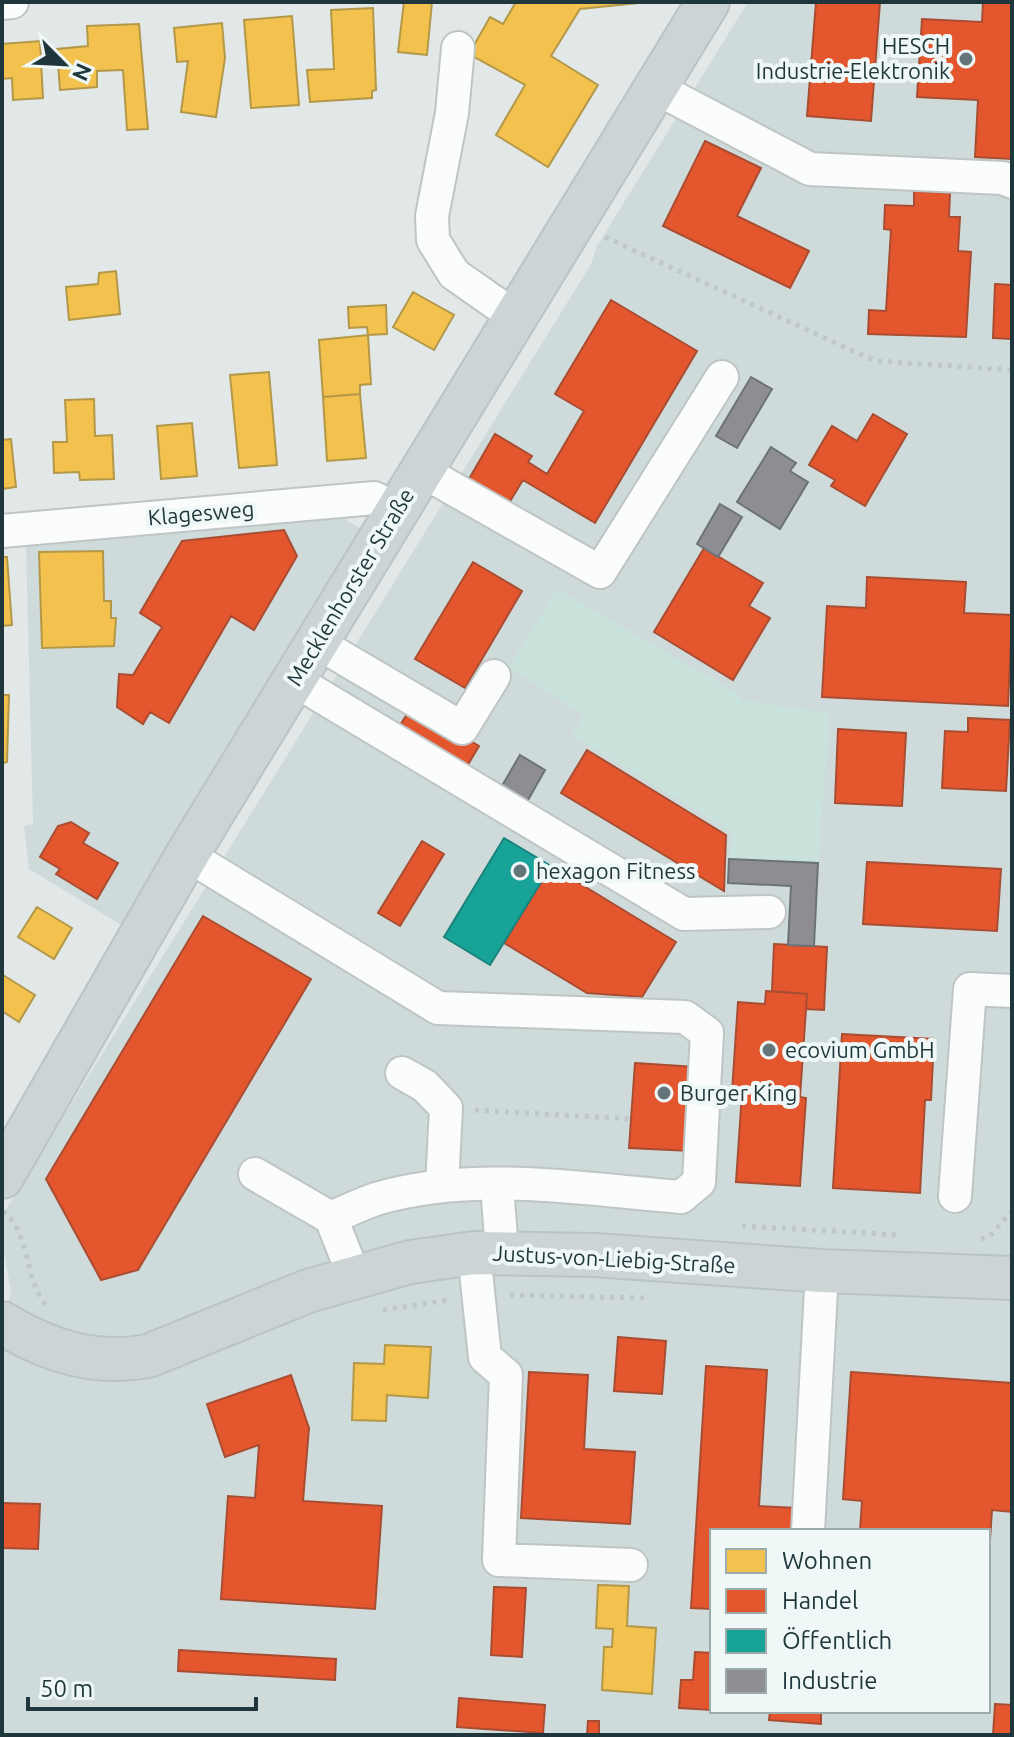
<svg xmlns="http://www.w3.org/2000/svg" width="1014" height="1737" font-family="Ubuntu,sans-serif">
<rect width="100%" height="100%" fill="#e2e8e8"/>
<!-- built -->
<path fill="#cfdada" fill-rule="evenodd" d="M748,2h264v1733h-1010v-411l9,-33 -9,-50v-25l589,-952 6,-18zM712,1531h276v180h-276z
M340,516l21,13 -238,397 -94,-57 -5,-43 9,-2 -7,-281z"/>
<!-- green -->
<path fill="#cae2dc" d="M557,589l183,106 1,5 89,13 -12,150 -89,-4 3,-27 -160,-97 12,-19 -75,-49z"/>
<!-- homes -->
<path fill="#f2c14e" stroke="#b39849" stroke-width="2" d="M404,2h28l-5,53 -29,-3z
M516,2h132l-68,7 -29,47 47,29 -50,82 -52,-32 29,-50 -56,-31 21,-37 13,7z
M373,8l3,82 -4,1v7l-62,4 -3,-32 27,-1 -3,-59z
M292,16l7,89 -48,3 -7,-88z
M222,23l3,35 -9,59 -35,-5 7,-51 -11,1 -3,-34z
M139,24l9,105 -21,1 -4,-60 -26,1v16l-37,3 -3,-41 31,-3 -1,-20z
M40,41l3,57 -30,2 -1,-22 -10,1v-35z
M116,271l4,43 -51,6 -3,-33 32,-3 1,-11z
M413,292l41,23 -20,35 -41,-23z
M386,305l1,29 -19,1 -1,-8 -18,1 -1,-21z
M368,335l3,49 -11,1v9l-37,3 -4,-57z
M269,372l8,93 -38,3 -9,-93z
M360,394l6,64 -39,3 -4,-64z
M94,399l1,37 17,-1 2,44 -34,1 -1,-8 -25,1 -1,-31h14l-2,-42z
M192,423l5,53 -36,3 -4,-53z
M11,439l5,48 -14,2v-49z
M103,551l1,50h7v17h5l-2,28 -72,2 -3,-96z
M2,557h5l5,68 -10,1z
M2,695h7l-2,67 -4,1v22z
M37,907l35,21 -18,31 -36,-22z
M3,975l32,20 -16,27 -17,-11z
M385,1345l46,2 -3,51 -41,-3 -1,26 -34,-1 2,-57 30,1z
M598,1585l31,1 -2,40 29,2 -4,66 -50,-4 2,-43h8l1,-18 -17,-1z"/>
<!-- shops -->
<path fill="#e4572e" stroke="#a94d32" stroke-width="2" d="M816,2h64l-9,119 -64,-5z
M983,2h29v157l-37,-2 3,-57 -61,-3 5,-78 60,3z
M705,141l56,27 -24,48 72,35 -19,37 -127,-62z
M914,191l36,2 -1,24h11l-2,34 13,1 -5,85 -98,-3 1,-24 17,1 5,-81 -7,-1 1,-24 29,1z
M995,284l17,1v54l-19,-1z
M611,300l86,51 -102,172 -72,-43 -14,23 -40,-24 26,-45 37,22 -4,6 19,12 37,-63 -29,-17z
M873,414l34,20 -42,72 -34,-20 4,-6 -26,-15 23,-39 25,15z
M284,530l13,26 -43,74 -23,-14 -62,107 -19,-11 -7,12 -26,-17 2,-33 14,1 29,-48 -22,-14 42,-72z
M704,548l59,35 -14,23 21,12 -37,62 -79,-48z
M473,562l49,29 -57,97 -50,-29z
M867,577l99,5 -2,31 48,2 -4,91 -186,-9 5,-91 39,2z
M412,706l67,40 -13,22 -67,-41z
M968,718l42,2 -4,71 -64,-3 3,-57 23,1z
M838,729l68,4 -4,73 -67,-3z
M587,750l139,85 -2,56 -163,-98z
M71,822l18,11 -6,10 35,20 -21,36 -41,-25 4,-5 -20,-12 18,-31z
M422,841l22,13 -44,72 -22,-13z
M867,862l134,7 -4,62 -134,-7z
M551,866l125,76 -34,55 -55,-4 -83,-50z
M203,916l108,63 -173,291 -37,10 -55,-101z
M774,944l53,3 -3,63 -18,-1 1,-15 -35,-3z
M766,991l41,3 -7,103 6,1 -6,88 -64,-4 6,-89 -10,-1 6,-90 27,2z
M842,1034l92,5 -3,61h-6l-5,93 -87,-5z
M635,1063l61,4 -5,84 -62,-3z
M618,1337l48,4 -4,53 -48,-3z
M706,1366l61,4 -8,136 38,2 -2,23h-83v78l-21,-1z
M529,1372l59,3 -4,74 51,3 -5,72 -109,-6z
M851,1372l161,11v129l-20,-2 -4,59v-38h-128l2,-30 -19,-2z
M291,1375l18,53 -6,73 79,5 -7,103 -154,-10 7,-103 27,2 4,-53 -34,12 -18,-53z
M2,1503l38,1 -2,45 -36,-1z
M494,1587l32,1 -4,69 -31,-2z
M179,1650l157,9 -1,21 -157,-9z
M695,1652l17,1v57l-33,-2 2,-28h12z
M459,1698l86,7 -2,28 -86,-6z
M995,1704l17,1v30h-19z
M770,1711h51v13l-52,-4z
M588,1721h11v14h-12z"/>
<!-- public -->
<path fill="#17a398" stroke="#19837c" stroke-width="2" d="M504,838l47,28 -61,99 -46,-28z"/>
<!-- industry -->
<path fill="#8d8d92" stroke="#6c7378" stroke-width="2" d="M751,377l21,12 -35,59 -21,-12z
M771,447l25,16 -6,8 18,11 -28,47 -43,-27z
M720,504l22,13 -24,40 -21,-13z
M520,755l25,15 -21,37 -25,-16z
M729,859l89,4 -4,83 -26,-1 3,-59 -63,-3z"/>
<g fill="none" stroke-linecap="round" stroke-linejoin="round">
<defs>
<path id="minor" d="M2,3l10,-1
M458,48l-6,65 -20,103 1,24 21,34 60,42
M654,87l156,82 193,9 9,4
M420,470l180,102 122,-195
M2,531l372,-33 23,12
M316,642l146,86 32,-52
M294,680l390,234 85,-2
M187,855l251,153 247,9 22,16 -8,149 -18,15c-99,-8 -208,-27 -305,2 -15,5 -31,13 -45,19
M402,1073l23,13 21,22 -4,78
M255,1174l76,44 23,58
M497,1185l5,67
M955,1196l15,-207 42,2
M474,1253l11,104 21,18 -7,185 132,5
M808,1531l14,-260"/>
<path id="major" d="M2,1177l185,-322 521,-853
M2,1323c46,28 93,43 146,33l160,-65 102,-29 64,-9 121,2 227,16 190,7"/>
</defs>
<!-- minor casing -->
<use href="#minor" stroke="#bfc5c5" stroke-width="36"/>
<!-- major casing -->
<use href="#major" stroke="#bbc4c5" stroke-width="46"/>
<!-- path -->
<path stroke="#bfc7c8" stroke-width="5" stroke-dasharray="4 6" stroke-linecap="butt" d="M605,237l270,124 137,9
M475,1110l156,9
M3,1211c28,23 21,68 43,94
M742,1226l158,9
M981,1239l8,-2 23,-26
M510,1295l134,3
M383,1310l65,-10"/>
<!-- minor -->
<use href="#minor" stroke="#fbfcfc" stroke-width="32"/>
<!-- major -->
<use href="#major" stroke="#ccd4d5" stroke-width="42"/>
</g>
<!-- markers -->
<g fill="#637578" stroke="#eff8f7" stroke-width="3">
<circle cx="966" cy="59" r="8"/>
<circle cx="520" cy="871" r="8"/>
<circle cx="769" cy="1050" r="8"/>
<circle cx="664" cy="1093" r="8"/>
</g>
<g text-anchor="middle" stroke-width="8" stroke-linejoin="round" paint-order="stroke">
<!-- poi labels -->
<g font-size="22" fill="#1f373c" stroke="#eff8f7" text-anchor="start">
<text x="950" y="54" text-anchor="end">HESCH<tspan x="950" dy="25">Industrie-Elektronik</tspan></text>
<text x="536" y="879">hexagon Fitness</text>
<text x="785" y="1058">ecovium GmbH</text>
<text x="680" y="1101">Burger King</text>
</g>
<!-- street labels -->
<g font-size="22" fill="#1f373c" stroke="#eff8f7">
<text transform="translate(201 513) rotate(-5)" y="8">Klagesweg</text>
<text transform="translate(350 587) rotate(-59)" y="8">Mecklenhorster Straße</text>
<text transform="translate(614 1259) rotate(3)" y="8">Justus-von-Liebig-Straße</text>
</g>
</g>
<!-- border -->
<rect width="1014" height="1737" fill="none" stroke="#1f373c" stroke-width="8"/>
<!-- legend -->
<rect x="710" y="1529" width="280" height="184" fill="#eff8f7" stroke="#9cabac" stroke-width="2"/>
<rect x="726" y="1549" width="40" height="24" fill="#f2c14e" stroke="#9cabac" stroke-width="2"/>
<text x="782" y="1569" font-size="24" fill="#1f373c">Wohnen</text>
<rect x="726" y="1589" width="40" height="24" fill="#e4572e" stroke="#9cabac" stroke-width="2"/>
<text x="782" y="1609" font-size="24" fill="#1f373c">Handel</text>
<rect x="726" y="1629" width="40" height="24" fill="#17a398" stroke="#9cabac" stroke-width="2"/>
<text x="782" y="1649" font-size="24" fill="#1f373c">Öffentlich</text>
<rect x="726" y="1669" width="40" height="24" fill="#8d8d92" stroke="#9cabac" stroke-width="2"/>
<text x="782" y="1689" font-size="24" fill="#1f373c">Industrie</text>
<!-- north arrow -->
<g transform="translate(64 64) rotate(114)" stroke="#eff8f7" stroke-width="6" paint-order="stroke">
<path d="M0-6L14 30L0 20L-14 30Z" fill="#1f373c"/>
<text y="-12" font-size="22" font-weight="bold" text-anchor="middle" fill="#1f373c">N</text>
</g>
<!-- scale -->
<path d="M28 1697v12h228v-12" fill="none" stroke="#1f373c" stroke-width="4"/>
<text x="40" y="1697" font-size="24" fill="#1f373c" stroke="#eff8f7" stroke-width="6" paint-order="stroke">50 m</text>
</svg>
